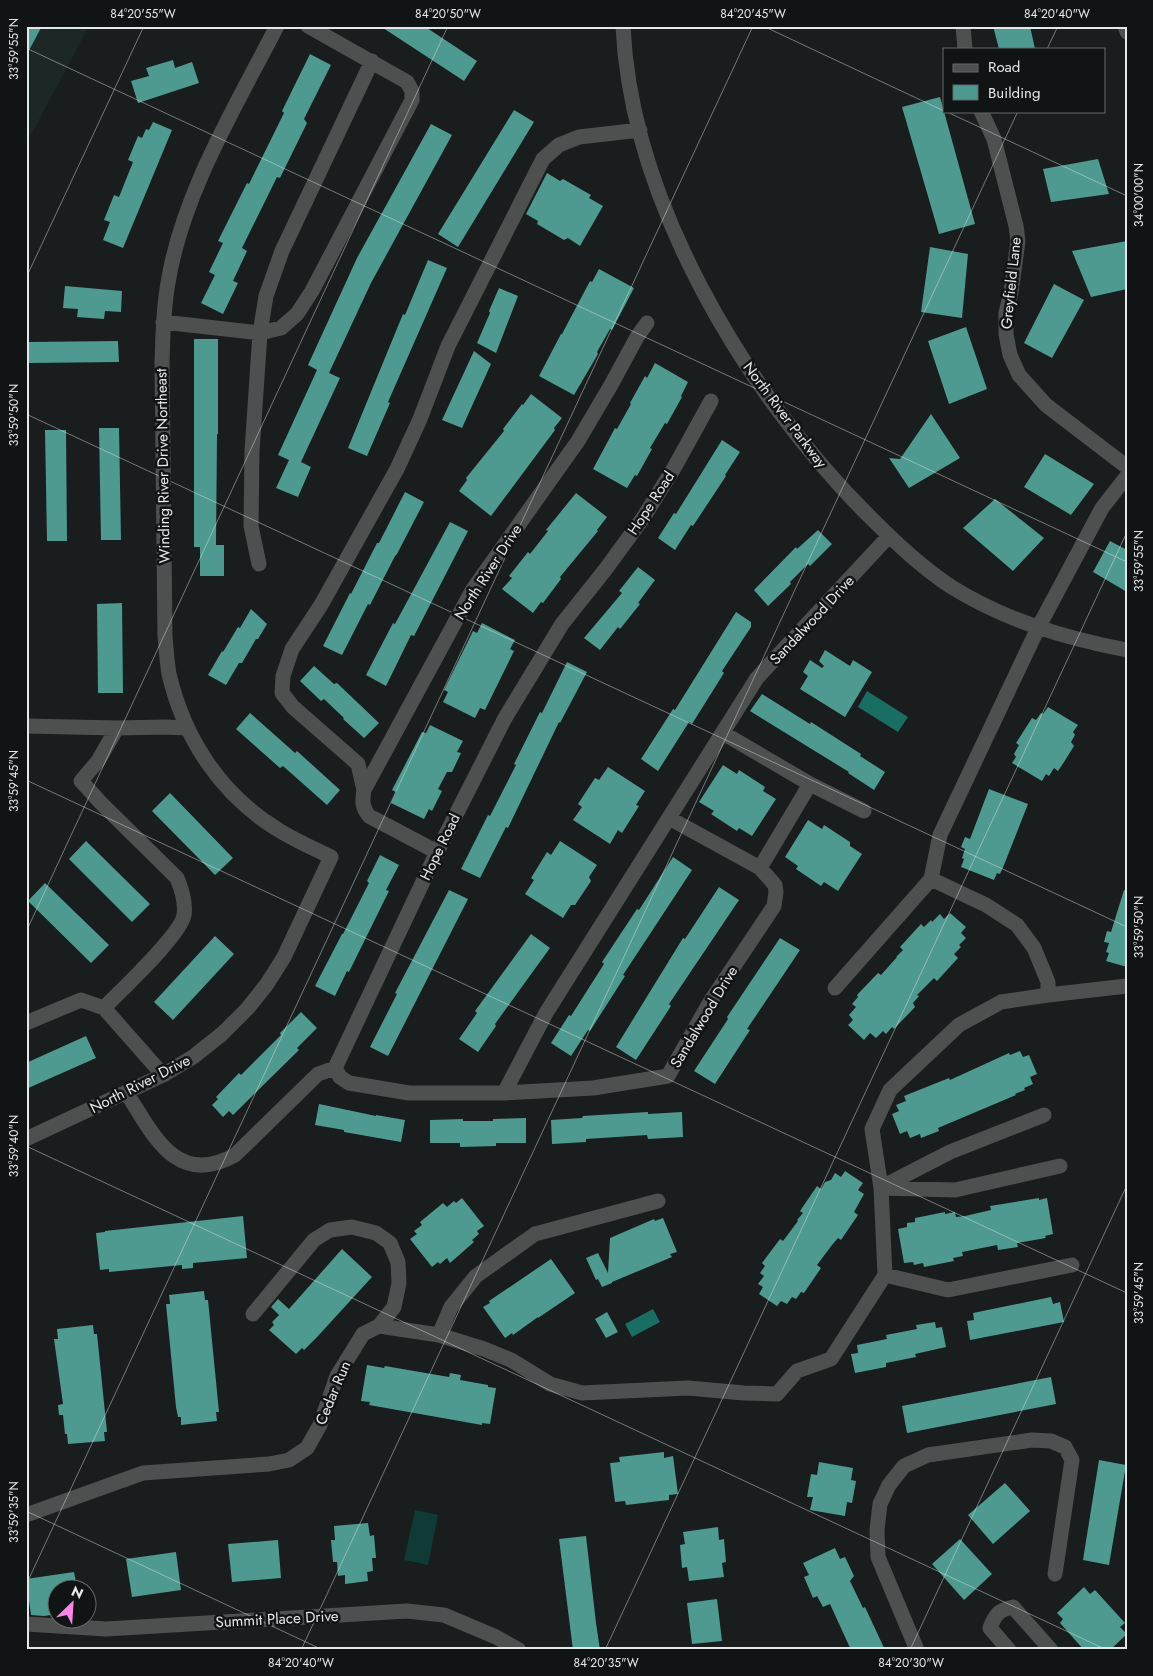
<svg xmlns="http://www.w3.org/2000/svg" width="1153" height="1676" font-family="Jost,sans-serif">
<rect width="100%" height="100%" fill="#191d1d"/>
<!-- built -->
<path fill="#1c2826" d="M26,26h63l-63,118z"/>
<!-- green -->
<path fill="#0f3a35" d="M415,1510l23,5 -10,50 -24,-5z"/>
<!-- water -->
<path fill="#1a6d63" d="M867,691l41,26 -10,15 -40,-25z
M653,1309l7,13 -28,15 -7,-13z"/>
<!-- building -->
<path fill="#4e9a90" d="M26,26h16l-16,30z
M380,26h44l53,35 -13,20z
M993,26h37l5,23h-36z
M310,54l21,11 -27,54 3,4 -27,55 -3,-1 -35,71 5,3 -14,30 5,2 -15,31 -22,-11 14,-28 -6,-3 14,-29 -5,-2 29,-58 2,1 35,-71 -2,-2z
M173,60l2,8 17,-6 7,21 -61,20 -7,-22 18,-5 -3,-8z
M940,97l35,127 -36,10 -37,-127z
M514,110l20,12 -76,125 -20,-13z
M153,122l19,8 -49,118 -20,-8 7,-18 -6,-2 10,-25 5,2 14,-35 -5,-2 10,-24 4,2 4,-9 3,1z
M431,124l21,11 -81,148 -42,90 11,5 -39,84 10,5 -13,30 -22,-9 13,-28 -11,-5 39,-85 -9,-5 49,-107z
M1098,159l11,35 -58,8 -8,-33z
M547,173l13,8 3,-2 28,16 -2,3 14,8 -23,40 -12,-8 -4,2 -27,-16 1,-3 -12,-7z
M1127,241v48l-36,8 -19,-46z
M930,247l38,7 -6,64 -41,-6z
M428,260l19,8 -59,134 2,1 -23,53 -19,-8 55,-134 2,1z
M599,269l35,19 -22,42 -2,-1 -13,23 1,2 -24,41 -35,-19 22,-42h1l28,-53 2,1z
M1054,284l30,16 -32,58 -28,-15z
M65,286l57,5 -1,21 -16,-1 -1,8 -27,-2 1,-8 -15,-1z
M499,288l19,8 -22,57 -19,-10 13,-30 -1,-2z
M966,327l21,62 -38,15 -21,-63z
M194,339h24v95h-1l-1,111h8v31h-24v-29h-6z
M118,341l1,21 -90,1v-21z
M474,351l17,13 -29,64 -20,-8z
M655,363l33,19 -7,14 1,1 -15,27 -2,-1 -15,25 2,1 -15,27 -2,-1 -8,13 -34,-19 22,-41 2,1 14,-25 -1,-1 15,-27 2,2z
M531,394l31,24 -8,10 1,2 -64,86 -32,-25 8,-11 -1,-2 38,-47 -1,-2 19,-25 1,1z
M931,414l29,44 -51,30 -20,-30 11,1z
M99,428h20l2,112h-20z
M45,430h21l1,111h-20z
M722,440l18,12 -15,23 1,1 -33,50 -2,-1 -16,25 -17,-12 16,-25 2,1z
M1045,454l49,30 -23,31 -47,-28z
M405,492l19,10 -27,52 -2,2 -25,49 -2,-1 -26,51 -19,-9 27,-53 1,1 26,-51h2z
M576,493l31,24 -10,13 1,1 -38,46 1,2 -18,24 -2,-1 -8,11 -31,-24 10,-11 -3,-2 19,-24 2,2 18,-23 -2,-1z
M995,499l49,39 -31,33 -50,-43z
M450,522l18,9 -54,105 -3,-1 -25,51 -20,-11 27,-52 2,1z
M818,530l14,14 -22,22 -2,-2 -18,18 1,2 -23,22 -14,-16 42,-43 1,2z
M1110,541l17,9v42l-34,-20z
M638,567l17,13 -17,23 2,1 -20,25 -2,-2 -18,23 -16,-12 38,-45 -3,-2z
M122,603l1,90h-25l-1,-89z
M251,609l16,15 -9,15h-2l-14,24h-3l-13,22 -18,-10 14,-24 1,1 15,-25 2,1z
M736,612l15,10v5l-29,44 2,2 -32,51 -3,-2 -31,49 -17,-12 32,-50 2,1z
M482,623l33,17 -5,9 4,2 -29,59 -5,-2 -5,10 -32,-16 5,-10 -4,-2 29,-59 4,2z
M825,650l25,16 3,-6 19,12 -27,45 -45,-28 8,-13 -5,-4 7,-12 12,8 2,-2 -5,-5z
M567,662l20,10 -27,51 -1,-1 -51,106 -2,-1 -26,51 -19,-9 27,-54 2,1 26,-51 -2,-1 26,-52 2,1z
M314,666l20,18 3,-1 42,40 -15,15 -21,-19 1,-1 -20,-19 -3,2 -21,-20z
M762,694l48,30 1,-2 50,32 -1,2 25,16 -11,18 -26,-17 1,-1 -99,-61z
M1048,707l30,18 -5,7 2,3 -4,7 3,4 -10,16 -6,9 -4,-3 -5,8 -3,-2 -4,7 -30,-18 4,-6 -2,-3 5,-9 -3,-2 16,-25 4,2 5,-7 2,1z
M250,713l45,40 2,-2 43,39 -13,15 -44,-39 -3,2 -44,-39z
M430,725l33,16 -6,11 4,1 -9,19h-5l-9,17 4,2 -10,20 -3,-2 -5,10 -33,-16 5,-11 -4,-2 30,-58 4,1z
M723,765l14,9 2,-4 26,17 -2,4 13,8 -24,37 -13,-8 -2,3 -26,-17 3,-3 -15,-9z
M608,767l37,24 -9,14 3,1 -17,27 -4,-3 -8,14 -37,-24 9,-13 -4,-3 17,-26 4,2z
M989,789l39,15 -24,61 -4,9 -3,-1 -3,7 -33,-13 3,-8 -2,-1 3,-9 -4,-2 4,-10 5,2z
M170,793l63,65 -18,17 -63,-64z
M808,820l14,9 2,-4 26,17v4l12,8 -24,37 -14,-9 -3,4 -25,-17 2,-3 -13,-9z
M86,841l64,63 -18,18 -63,-63z
M560,841l37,24 -8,12 2,4 -16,24h-4l-8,13 -38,-24 9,-14 -3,-2 16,-26 4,3z
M380,855l19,10 -13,25 3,1 -40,81 -2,-1 -12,25 -20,-10 27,-52h1l26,-51 -2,-2z
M673,857l19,13 -69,105 2,1 -35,55 -2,-1 -17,26 -20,-13 18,-28 2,1 33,-52 -2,-2 35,-53 2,1z
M45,883l64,62 -18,18 -63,-62z
M719,887l20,13 -70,104 2,2 -35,54 -20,-13 67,-109 2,1z
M449,890l19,9 -80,157 -18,-9 27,-53 -2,-1z
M1124,890h3v77l-21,-6 3,-8 -3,-1 3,-9 -5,-1 3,-11 4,1z
M950,913l16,14 -5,6 5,5 -7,7 2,2 -7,7 4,4 -21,23 -3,-3 -17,17 2,1 -6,7 2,4 -21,22 -2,-2 -6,7 -3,-3 -7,7 -6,-5 -6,7 -16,-15 5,-5 -4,-5 7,-8 -4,-3 6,-7 -1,-2 21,-22 3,2 16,-18h-1l7,-7 -3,-3 21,-23 3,3 7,-7 1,2 8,-8 4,5z
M531,934l19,14 -55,76 1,2 -18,26 -19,-13 18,-26 -2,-2z
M215,936l19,18 -61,66 -19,-18z
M780,938l20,12 -53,79 3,1 -35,54 -21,-13 34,-52 -1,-2z
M301,1012l16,16 -20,20 2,2 -66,65 -4,-4 -6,6 -11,-12 6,-6 -2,-2 23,-24 2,2 40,-40 -1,-2z
M86,1036l10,22 -70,31v-26z
M1020,1051l3,6 6,-2 8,19 -7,3 3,7 -9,4 1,2 -10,4 1,1 -78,33 1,3 -18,7 -1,-4 -10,4 -3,-7 -7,3 -8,-20 7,-3 -3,-6 10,-4 -2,-5 45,-18 1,2 59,-27 1,2z
M319,1104l57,12v-1l29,5 -4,22 -57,-10v-2l-29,-5z
M648,1112v2l34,-2 1,25 -35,2 -1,-4 -61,4v3l-34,2 -1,-24 31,-2 1,-2z
M526,1118v25h-30v3l-36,1v-4h-30v-23l33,-1v2h30v-2z
M845,1171l18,12 -5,7 6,4 -10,18 4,3 -17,25 -3,-2 -6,7 -15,20 4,3 -17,25 -3,-1 -5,7 -4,-2 -5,7 -6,-3 -4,5 -18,-12 4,-7 -5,-3 6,-8 -4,-3 5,-7 -3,-3 18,-24 3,2 15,-20 -1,-1 6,-7 -3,-2 17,-25 4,3 4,-7 6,-2 4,-7 6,4z
M462,1198l22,28 -7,5 2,3 -7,6 2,2 -24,21 -3,-5 -7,6 -2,-2 -6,5 -22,-28 7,-5 -3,-3 8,-6 -2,-3 23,-19 4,4 7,-6 2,2z
M1039,1198v2l8,-2 6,36 -8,2 1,2 -29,5 1,4 -20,3 -1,-5 -35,7 1,4 -10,2 1,3 -30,6 -1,-4 -9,2 -1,-3 -9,1 -6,-34 9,-2v-4l8,-1v-4l30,-6v2l10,-2 1,5 9,-1 26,-6 -1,-4z
M243,1216l4,42 -54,5v5l-11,1v-4l-73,7v-3l-9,1 -4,-37 9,-1v-1z
M663,1218l14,34 -7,2 2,3 -60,25v1l-10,4 -4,-8 -2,1 -10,-22 12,-5 10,20 2,-35 44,-19 1,2z
M342,1249l30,28 -54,59 -14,14 -2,-2 -6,6 -27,-24 5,-5 -2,-3 7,-7 -8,-8 7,-8 11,10z
M551,1259l24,34 -37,25v-1l-25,18 -1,-2 -7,5 -22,-31 7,-4 -1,-2z
M204,1291l1,9h3l11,112h-3l1,9 -36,4v-8h-3l-2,-10 -10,-103h4l-1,-9z
M1051,1297l2,7 7,-2 4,20 -94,18 -3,-19 7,-1 -1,-7z
M607,1312l11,20 -12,6 -11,-19z
M935,1322l1,6 6,-1 4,20 -31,7 1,3 -30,6v4l-31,6 -4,-19 7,-1 -1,-8 30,-6 -1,-4 31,-6 -1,-4z
M93,1325l1,9h3l10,98h-3l1,9 -37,3 -1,-10h-2l-2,-19h-4l-1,-10 5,-1 -9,-65h4l-1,-10z
M367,1365l17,3 1,-2 64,11 1,-4 11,2 -1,5 28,5v2l8,1 -6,36 -8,-1v2l-113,-20 1,-3 -9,-1z
M1051,1377l5,27 -149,29 -5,-27z
M664,1452v6l9,-2 5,38 -9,1v5l-9,1 -34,4 -1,-4 -10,1 -5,-39 10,-1 -1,-5z
M1099,1460l27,5 -17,100 -26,-5z
M819,1462l34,6 -2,12 5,1 -4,22 -5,-1 -2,14 -35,-6 3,-13h-6l4,-23 6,1z
M1005,1483l25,28 -37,33 -25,-29z
M368,1523l2,13 4,-1 2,23h-4l1,13 -6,1 1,9 -23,3v-9l-7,1 -1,-14h-4l-2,-22h4l-1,-14z
M718,1527l1,13 5,-1 2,23 -4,1 2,14 -35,4 -2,-14 -5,1 -2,-23 5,-1 -2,-12z
M586,1536l10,87 4,27h-27l-14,-111z
M960,1539l32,35 -28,26 -32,-36z
M278,1540l3,38 -49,4 -4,-38z
M835,1548l5,11 5,-2 9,19 -4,5 13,27 2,-1 20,43h-34l-21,-46 -7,3 -6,-11 -4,2 -9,-21 5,-2 -6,-12z
M176,1552l5,38 -49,7 -6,-38z
M74,1572l3,16h-19v26l-14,2 -13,-1 -5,-36z
M1084,1587l6,7 5,-4 30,33 -5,4 7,7 -17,16h-26l-24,-27 3,-4 -6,-6z
M717,1599l5,42 -30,3 -5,-41z"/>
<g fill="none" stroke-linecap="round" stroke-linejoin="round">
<!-- minor -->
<path stroke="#4e5050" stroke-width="15" d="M623,26c8,176 124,369 246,490 25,25 51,50 81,70 54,34 114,52 177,64
M963,26l2,23
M1125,26l2,6
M981,111l13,28 22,87 2,15 -7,51 -5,21v21l4,21 9,20 27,30 81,62
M163,322l97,11 21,-5 16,-14 15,-23 100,-191v-9l-5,-9 -99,-56
M259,564l-8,-38 1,-75 8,-118 6,-37 16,-45 90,-190
M26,726l91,2
M723,733l87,51 54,27
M364,790l-6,-26 -65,-57 -11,-14 1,-17 9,-27 29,-44 76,-136 23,-50 28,-73 95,-187 16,-14 20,-8 61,-7
M437,852l-68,-36c-7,-9 -7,-15 -5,-26l109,-201 105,-148 33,-56 26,-48 10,-14
M760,868l50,-84
M835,988l96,-109 9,-44 98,-207 64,-120 25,-32
M1048,995l79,-9
M104,1008c16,-17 77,-73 80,-93 2,-13 -2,-25 -7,-37l-76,-75 -20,-22 17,-20 19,-33 48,-1 22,1
M26,1023l55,-23 23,8 59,67
M335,1068l5,9 9,6 60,10h95l89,-5 75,-12 42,-74 64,-96 2,-14 -1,-7 -15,-17 -91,-50
M126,1092c27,42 50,96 109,63l83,-81 17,-6 102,-216 68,-134 57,-94 43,-54 38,-52 31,-50 37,-67
M504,1093l42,-80 211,-335 132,-142
M26,1139l137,-64 30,-18 29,-23 26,-26 19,-24 17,-27 47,-100c-18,-9 -37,-17 -54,-28 -57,-35 -93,-91 -108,-155 -2,-12 -3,-26 -4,-38l-3,-274c1,-26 1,-52 6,-79 14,-89 68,-177 109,-257
M882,1187l68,-35 94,-37
M881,1188l74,2 105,-24
M885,1275l63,15 124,-25
M379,1326l60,9 45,14 27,11 39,24 32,9 106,-5 56,5 33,1 20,-23 34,-12 54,-84 -4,-87 -9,-59 18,-39 69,-65 42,-23 47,-7v-13l-14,-34 -17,-23 -31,-20 -55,-26
M439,1335l12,-28 25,-31 59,-42 123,-33
M26,1515l117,-42 126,-9 20,-4 18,-12 13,-23 17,-49 26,-42 16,-8 15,-19 5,-24 -1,-21 -8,-19 -14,-10 -24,-6 -22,3 -16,10 -61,74
M26,1624l80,5 301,-18 37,4 52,22 23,13
M917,1650l-39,-93 -1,-27 3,-26 9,-19 15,-19 24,-11 104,-15 19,1 14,6 7,13 -17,114
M1009,1650l-19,-22c5,-13 8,-18 23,-21l38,43"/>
</g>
<!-- ticks -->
<path fill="none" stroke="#e5e8e8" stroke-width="1" stroke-opacity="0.45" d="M763,26l181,85M26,48l1101,514M1047,49l11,-23M945,111l182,85M26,278l118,-252M26,414l1101,513M26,780l1101,513M26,932l422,-906M26,1146l1081,504M26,1511l297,139M26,1585l727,-1559M301,1650l717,-1539M605,1650l522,-1118M910,1650l217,-465"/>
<g text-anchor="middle" stroke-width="5" stroke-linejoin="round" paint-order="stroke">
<!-- street labels -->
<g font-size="15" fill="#e5e8e8" stroke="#101414">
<text transform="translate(1011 283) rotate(-84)" y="5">Greyfield Lane</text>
<text transform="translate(785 415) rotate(53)" y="5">North River Parkway</text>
<text transform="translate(163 466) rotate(-91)" y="5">Winding River Drive Northeast</text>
<text transform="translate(651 503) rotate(-57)" y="5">Hope Road</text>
<text transform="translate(488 572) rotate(-57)" y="5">North River Drive</text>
<text transform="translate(812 620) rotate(-47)" y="5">Sandalwood Drive</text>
<text transform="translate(440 847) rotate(-64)" y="5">Hope Road</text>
<text transform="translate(704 1017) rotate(-59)" y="5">Sandalwood Drive</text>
<text transform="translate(140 1084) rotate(-27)" y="5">North River Drive</text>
<text transform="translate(333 1393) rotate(-67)" y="5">Cedar Run</text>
<text transform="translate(277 1619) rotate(-3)" y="5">Summit Place Drive</text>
</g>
</g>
<!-- border -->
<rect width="1153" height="1676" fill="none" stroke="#101414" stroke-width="55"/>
<!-- legend -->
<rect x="943" y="48" width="162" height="65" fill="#101414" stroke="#656969"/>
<rect x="953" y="64" width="25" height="8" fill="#4e5050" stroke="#656969"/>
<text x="988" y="72" font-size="15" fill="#e5e8e8">Road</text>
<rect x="953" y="85" width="25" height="15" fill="#4e9a90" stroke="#656969"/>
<text x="988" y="98" font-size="15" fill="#e5e8e8">Building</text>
<!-- north arrow -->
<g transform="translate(72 1604) rotate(25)"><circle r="24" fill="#101414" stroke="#656969"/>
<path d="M0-4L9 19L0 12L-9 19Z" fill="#fa87e7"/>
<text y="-8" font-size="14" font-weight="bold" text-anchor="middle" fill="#e5e8e8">N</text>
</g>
<rect x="28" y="28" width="1098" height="1620" fill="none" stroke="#e5e8e8" stroke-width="2"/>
<g font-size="12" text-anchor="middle" fill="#e5e8e8">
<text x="143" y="18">84°20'55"W</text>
<text x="448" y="18">84°20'50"W</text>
<text x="753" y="18">84°20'45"W</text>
<text x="1057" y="18">84°20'40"W</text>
<text transform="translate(14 49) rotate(-90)" y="4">33°59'55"N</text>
<text transform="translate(1139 195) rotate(-90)" y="4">34°00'00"N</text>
<text transform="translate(14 415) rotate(-90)" y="4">33°59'50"N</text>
<text transform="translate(1139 561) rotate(-90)" y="4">33°59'55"N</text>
<text transform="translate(14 781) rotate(-90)" y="4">33°59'45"N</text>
<text transform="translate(1139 927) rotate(-90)" y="4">33°59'50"N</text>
<text transform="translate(14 1146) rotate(-90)" y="4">33°59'40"N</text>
<text transform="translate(1139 1293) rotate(-90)" y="4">33°59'45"N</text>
<text transform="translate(14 1512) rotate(-90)" y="4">33°59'35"N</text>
<text x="301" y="1667">84°20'40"W</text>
<text x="606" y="1667">84°20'35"W</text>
<text x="911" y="1667">84°20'30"W</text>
</g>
</svg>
